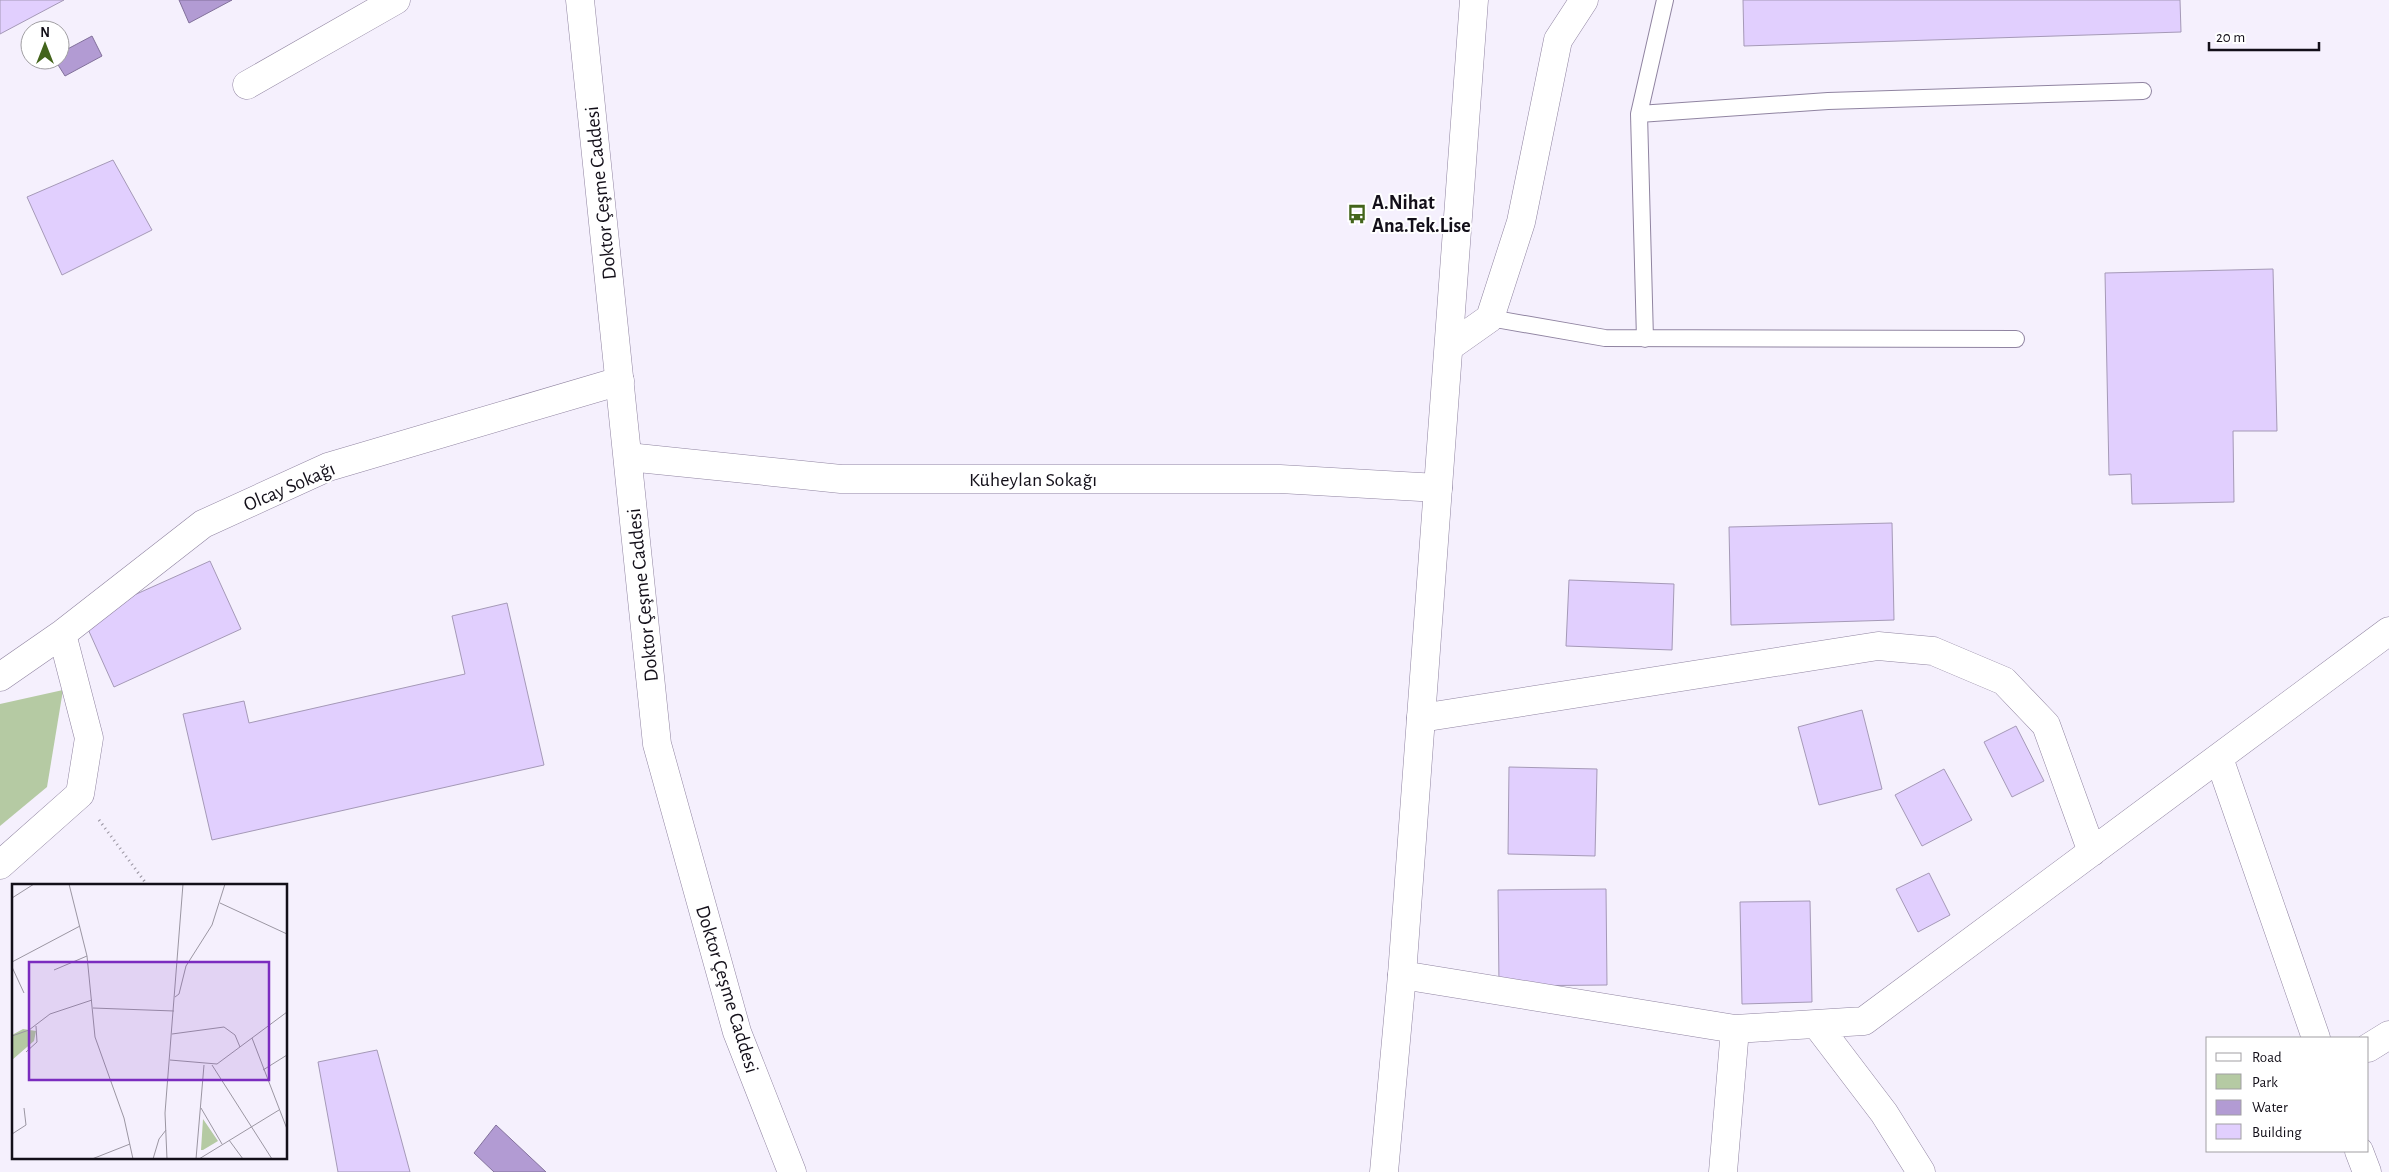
<svg xmlns="http://www.w3.org/2000/svg" width="2389" height="1172" font-family="'Alegreya Sans',sans-serif">
<rect width="100%" height="100%" fill="#f5f0fd"/>
<!-- green -->
<path fill="#b5caa3" d="M63,690l-16,97 -47,39v-122z"/>
<!-- water -->
<path fill="#b29bd3" stroke="#82719b" d="M179,0h53l-43,23z
M92,36l10,20 -37,20 -10,-16h5v-7z
M496,1125l50,47h-52l-20,-19z"/>
<!-- building -->
<path fill="#e1cffe" stroke="#a599b7" d="M0,0h64l-64,34z
M1743,0h437l1,32 -437,14z
M113,160l39,70 -90,45 -35,-78z
M2273,269l4,162h-44l1,71 -102,2 -1,-30 -22,1 -4,-202z
M1892,523l2,97 -163,5 -2,-98z
M210,561l31,68 -127,58 -31,-69z
M1569,580l105,4 -2,66 -106,-4z
M507,603l37,162 -332,75 -29,-126 61,-13 5,22 216,-49 -13,-58z
M1862,710l20,79 -63,16 -21,-78z
M2016,726l28,55 -32,16 -28,-55z
M1509,767l88,2 -2,87 -87,-2z
M1944,769l28,51 -50,26 -27,-51z
M1929,873l21,42 -32,17 -22,-43z
M1606,889l1,96 -108,1 -1,-96z
M1810,901l2,101 -70,2 -2,-102z
M377,1050l33,122h-72l-20,-110z"/>
<g fill="none" stroke-linecap="round" stroke-linejoin="round">
<defs>
<path id="service" d="M1639,114l189,-13 315,-10
M1490,318l115,20 411,1
M1645,339l-6,-225 26,-114"/>
<path id="minor" d="M247,85l149,-85
M1449,347l41,-29 31,-96 37,-182 26,-40
M628,457l213,22h439l158,9
M0,677l62,-43 141,-110 125,-57 292,-86
M1421,718l457,-72 55,5 71,30 42,44 46,127
M2219,758l97,280
M0,865l80,-71 9,-56 -27,-104
M1402,975l333,54 129,-8 525,-390
M1817,1025l67,88 37,59
M2368,1048l21,-13
M2359,1151l8,21
M1723,1172l12,-143"/>
<path id="tertiary" d="M580,0l77,744 80,288 55,140"/>
<path id="secondary" d="M1384,1172l18,-197 72,-975"/>
</defs>
<!-- service casing -->
<use href="#service" stroke="#9084a1" stroke-width="18"/>
<!-- minor casing -->
<use href="#minor" stroke="#9084a1" stroke-width="29"/>
<!-- tertiary casing -->
<use href="#tertiary" stroke="#9084a1" stroke-width="29"/>
<!-- secondary casing -->
<use href="#secondary" stroke="#9084a1" stroke-width="29"/>
<!-- path -->
<path stroke="#96919d" stroke-width="3" stroke-dasharray="1 4" stroke-linecap="butt" d="M99,820l49,66"/>
<!-- service -->
<use href="#service" stroke="#fff" stroke-width="16"/>
<!-- minor -->
<use href="#minor" stroke="#fff" stroke-width="28"/>
<!-- tertiary -->
<use href="#tertiary" stroke="#fff" stroke-width="28"/>
<!-- secondary -->
<use href="#secondary" stroke="#fff" stroke-width="28"/>
</g>
<!-- icons -->
<defs>
<symbol id="bus-bare" viewBox="-9 -9 18 18"><path d="M-5-6H5V4H4V6H2V4H-2V6H-4V4H-5ZM-3.5-4V0h7V-4ZM-3.5 1.2v1.5H-2V1.2ZM2 1.2v1.5H3.5V1.2Z" fill="#43641b" stroke="#fff" stroke-width="2.5" paint-order="stroke"/></symbol>
</defs>
<g fill-rule="evenodd">
<use href="#bus-bare" x="1343" y="200" width="28" height="28"/>
</g>
<g text-anchor="middle" stroke-width="4" stroke-linejoin="round" paint-order="stroke">
<!-- street labels -->
<g font-size="20" fill="#130f19" stroke="#fff">
<text transform="translate(600 193) rotate(-96)" y="7">Doktor Çeşme Caddesi</text>
<text x="1033" y="486">Küheylan Sokağı</text>
<text transform="translate(289 486) rotate(-23)" y="7">Olcay Sokağı</text>
<text transform="translate(642 595) rotate(-96)" y="7">Doktor Çeşme Caddesi</text>
<text transform="translate(728 989) rotate(73)" y="7">Doktor Çeşme Caddesi</text>
</g>
<!-- poi labels -->
<g font-size="20" font-weight="bold" fill="#130f19" stroke="#fff" text-anchor="start">
<text x="1372" y="209">A.Nihat<tspan x="1372" dy="23">Ana.Tek.Lise</tspan></text>
</g>
</g>
<!-- overview -->
<g transform="translate(12 884)">
<rect width="275" height="275" fill="#f5f0fd"/>
<path d="M11,145l13,2 -2,10 -22,19v-25zM191,235l15,22 -15,9h-2z" fill="#b5caa3"/>
<path fill="none" stroke="#9b96a2" stroke-width="1" d="M57,0l18,72 8,81 29,81 9,41M0,14l22,-14M208,19l67,31M0,78l68,-36M0,83l12,26M42,86l33,-14M163,113l4,-3 7,-28 26,-41 13,-41M81,124l81,3M160,150l52,-7 11,8 5,12M0,152l17,-6 21,-16 42,-14M240,154l35,91M14,168l11,-10 -1,-16M158,176l47,4 70,-52M200,181l60,94M251,186l24,-15M189,224l21,36M0,250l14,-9 -2,-17M217,256l14,19M80,275l38,-15M141,275l6,-20 7,-9M155,275l-2,-46 18,-229M184,275l8,-94M187,275l80,-49"/>
<path fill="#7b2cbf" fill-opacity="0.15" stroke="#7b2cbf" stroke-width="2.5" d="M17,78h240v118h-240z"/>
<rect width="275" height="275" fill="none" stroke="#130f19" stroke-width="2.5"/>
</g>
<!-- legend -->
<rect x="2206" y="1037" width="162" height="115" fill="#ffffff" stroke="#a19fa3"/>
<rect x="2216" y="1053" width="25" height="8" fill="#ffffff" stroke="#a19fa3"/>
<text x="2252" y="1062" font-size="15" fill="#130f19">Road</text>
<rect x="2216" y="1074" width="25" height="15" fill="#b5caa3" stroke="#a19fa3"/>
<text x="2252" y="1087" font-size="15" fill="#130f19">Park</text>
<rect x="2216" y="1100" width="25" height="15" fill="#b29bd3" stroke="#a19fa3"/>
<text x="2252" y="1112" font-size="15" fill="#130f19">Water</text>
<rect x="2216" y="1124" width="25" height="15" fill="#e1cffe" stroke="#a19fa3"/>
<text x="2252" y="1137" font-size="15" fill="#130f19">Building</text>
<!-- north arrow -->
<g transform="translate(45 45)"><circle r="24" fill="#ffffff" stroke="#a19fa3"/>
<path d="M0-4L9 19L0 12L-9 19Z" fill="#43641b"/>
<text y="-8" font-size="14" font-weight="bold" text-anchor="middle" fill="#130f19">N</text>
</g>
<!-- scale -->
<path d="M2209 42v8h110v-8" fill="none" stroke="#130f19" stroke-width="2.5"/>
<text x="2216" y="42" font-size="15" fill="#130f19" stroke="#ffffff" stroke-width="4" paint-order="stroke">20 m</text>
</svg>
